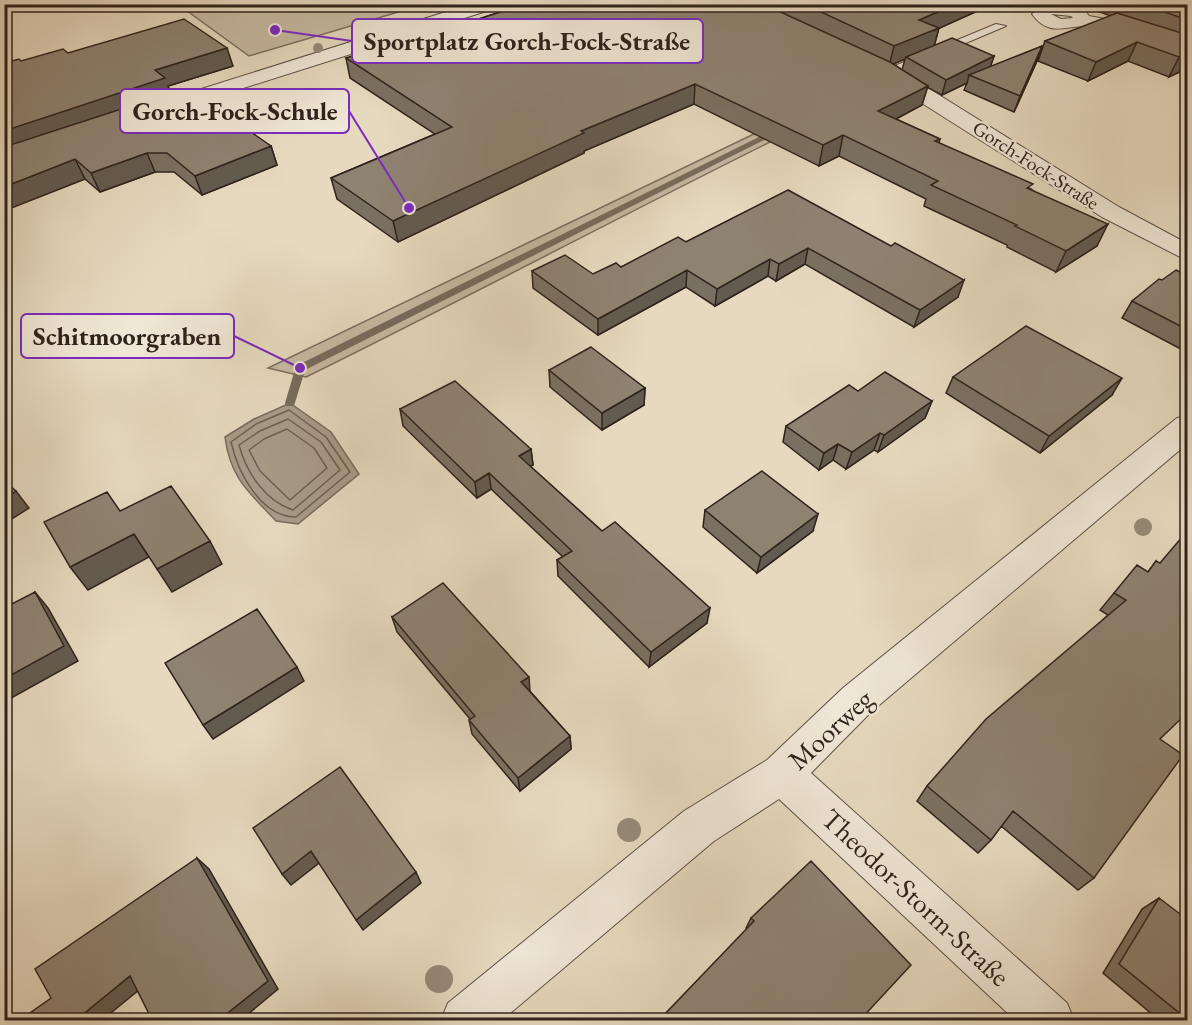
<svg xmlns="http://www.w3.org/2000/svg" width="1192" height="1025" font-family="'EB Garamond',serif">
<rect width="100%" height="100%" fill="#e6d9bf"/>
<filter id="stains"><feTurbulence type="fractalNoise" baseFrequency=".00333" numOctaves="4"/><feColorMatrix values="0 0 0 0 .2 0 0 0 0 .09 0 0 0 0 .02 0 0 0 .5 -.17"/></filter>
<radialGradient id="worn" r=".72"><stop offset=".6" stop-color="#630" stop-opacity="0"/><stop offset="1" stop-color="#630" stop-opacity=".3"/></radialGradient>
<!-- green -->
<path fill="#c7baa3" stroke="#7b6e60" stroke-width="1.5" d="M179,5h243l-173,51z
M868,79l14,8c-194,93 -383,195 -576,290l-38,-9z"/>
<!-- water -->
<path fill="#a89b88" stroke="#786b5d" stroke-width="1.5" d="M290,403l41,29 28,42 -61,50 -22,-3c-27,-29 -46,-43 -51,-84l29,-18z"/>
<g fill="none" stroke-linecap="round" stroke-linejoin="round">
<!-- shore -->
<path stroke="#6c5f52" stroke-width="1.5" d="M289,410l37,27 24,35 -54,45c-35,0 -58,-44 -65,-75l25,-18z
M288,419l33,23 19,28 -47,40c-28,-9 -47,-38 -54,-65l21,-14z
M287,429l27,19 13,20 -37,32 -30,-29 -11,-21 15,-11z"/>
<!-- stream -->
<path fill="#786b5d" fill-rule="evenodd" d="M773,130l7,2 -475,238 -11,36h-8l-1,-3 11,-37z"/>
<defs>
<path id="lane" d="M996,24l10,2 -116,49 -10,-3z"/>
<path id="street" d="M471,4h27l-2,4 -341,108h-14l-3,-4 3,-4z
M1043,4l40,4 6,8 38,7 61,21v11c-34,-8 -65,-26 -100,-29 -21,-1 -39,12 -56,-12zM1051,14l20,2 2,2 -12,1z
M886,66l45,24 188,117 69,37v17l-86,-44 -223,-141 -3,-4z
M1188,416v27l-317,269 -60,61 256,230 7,17h-59l-236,-221 -65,42 -212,179h-61l7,-17 236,-192 83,-51 76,-72 334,-270z"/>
</defs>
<!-- lane casing -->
<use href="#lane" stroke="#5d5046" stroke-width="2"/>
<!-- street casing -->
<use href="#street" stroke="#5d5046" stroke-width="2"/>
<!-- lane -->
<use href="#lane" fill="#efe6d5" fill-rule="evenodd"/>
<!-- street -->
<use href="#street" fill="#efe6d5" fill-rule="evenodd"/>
</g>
<!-- trees -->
<g fill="#968a78">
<circle cx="318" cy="48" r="5"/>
<circle cx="1143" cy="527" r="9"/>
<circle cx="629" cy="830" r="12"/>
<circle cx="439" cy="979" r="14"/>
</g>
<!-- wall -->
<path fill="#7a7061" stroke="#2f231d" stroke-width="1.5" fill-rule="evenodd" d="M525,4h468l-54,24 -5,18 60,10 -4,11 52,-21 -5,15 -23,51 -50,-22 3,-7 -25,12 -15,-8 -5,18 -26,14 44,20 -1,4 92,46 66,57 -41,26 -49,-25v-2l-83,-39 2,-7 -87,-43 -20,10 -125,-62 -110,47v2l-186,89 -61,-43 -6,-21 104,-44 -85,-56 -4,-20 50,-12zM905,59l-3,11 -9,-6z
M1078,4h110v64l-19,9 -41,-16 -40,20 -50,-20 7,-20 66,-25z
M68,53l165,13 -65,20 2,7 54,31 47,22 6,19 -75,30 -28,-23h-19l-55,20 -15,-13 -64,-118z
M788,190l170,107 -44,30 -109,-63 -29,17 -8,-5 -53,30 -29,-19 -88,48 -65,-47 -1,-17 61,3 28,-7 65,-25z
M1188,276v65l-9,7 -57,-30 10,-17 30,-21z
M549,370l96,18 -1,17 -42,25 -52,-43z
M953,377l159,18 -72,58 -94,-60z
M932,401l-7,17 -47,34 -4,-2 -28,19 -13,-9 -14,10 -36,-28 3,-16z
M400,409l131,40 2,16 -3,1 72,65 105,92 -58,44 -91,-91 -1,-16 6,-3 -72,-68 -14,9 -74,-72z
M705,510l108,21 -56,42 -54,-46z
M1156,561l27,117 -23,61 -66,139 -16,12 -77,-64 -10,14 -13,13 -61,-52 10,-15 181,-171 -8,-5 14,-17 34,-21z
M392,617l138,74 40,45 1,13 -51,42 -48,-57 -3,-14 1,-1 -73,-87z
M1159,898l29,122h-29l-56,-47 39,-64z
M751,918l109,102h-198l2,-5 83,-86 -1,-1z"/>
<!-- shaded-wall -->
<path fill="#635b4f" stroke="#2f231d" stroke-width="1.5" d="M956,4h37l-60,27 6,-3 -5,19 -28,10 -1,2 -16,7 5,-20 25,-26z
M1137,42l-9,19 -40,20 8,-19z
M1042,46l-5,15 -23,51 6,-16z
M227,48l6,18 -65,20 4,10 -168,57v-22l151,-61z
M1188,53v15l-19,9 10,-20z
M994,56l-5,15 -20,4 -2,8 -25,12 4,-15z
M695,84l-1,20 -110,47v2l-186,89 -5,-21 188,-90z
M928,86l-6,19 -49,26 5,-20z
M843,135l-4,21 -20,10 4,-21z
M271,146l6,19 -75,30 -7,-19z
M147,153l8,19 -55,20 -9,-19z
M75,159l10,20 -81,32v-24z
M1108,224l-11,22 -41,26 10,-21z
M808,248l-3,16 -29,17 3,-17z
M770,259l-2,17 -53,30 2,-17z
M687,270l-1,17 -88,48v-16z
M964,280l-6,17 -44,30 6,-17z
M1188,334v7l-9,7z
M1122,378l-10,17 -72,58 9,-17z
M645,388l-1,17 -42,25v-17z
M932,401l-7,17 -47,34 6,-17z
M880,433l-6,17 -28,19 6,-17z
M838,444l-5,16 -14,10 5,-17z
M531,449l2,16 -13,7 -1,-16z
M489,473l2,16 -14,9 -2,-16z
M16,491l13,17 -25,16v-25z
M818,514l-5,17 -56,42 4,-16z
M134,534l15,23 -61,33 -18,-23z
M210,541l12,23 -50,28 -15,-23z
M35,592l13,16 30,53 -74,41v-23z
M710,608l-3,15 -58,44 2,-15z
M297,667l7,14 -91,58 -10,-14z
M529,677l1,14 -9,-9z
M570,736l1,13 -51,42 -2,-13z
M311,851l8,12 -28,22 -9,-11z
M197,858l12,11 69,120 -37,31h-22z
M416,872l5,11 -58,47 -7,-10z
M130,976l15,9 -43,35h-26z"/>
<!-- building -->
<path fill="#8e8271" stroke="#2f231d" stroke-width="1.5" d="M525,4h238l127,58 38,24 -50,25 62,28 -5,2 98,43 -6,4 81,36 -42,27 -51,-25 2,-1 -86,-40 7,-4 -95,-46 -20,10 -128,-61 -114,47 3,2 -191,88 -62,-43 121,-51 -106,-69 45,-14 5,2z
M804,4h152l-37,16 20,8 -45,18z
M1141,4h47v16z
M1117,13l71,22v18l-9,4 -42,-15 -41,20 -51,-21z
M184,19l43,29 -72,22 10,8 -161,53v-68l15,-4 2,2 42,-12 5,4z
M952,38l42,18 -48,24 -40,-23z
M1042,46l-22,50 -51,-21z
M180,90l44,34 11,-3 36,25 -76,30 -28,-23h-20l-56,20 -16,-14 -71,28v-40z
M788,190l103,56 4,-3 69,37 -44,30 -112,-62 -29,16 -9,-5 -53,30 -30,-19 -89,49 -66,-48 33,-16 28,19 23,-11 5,4 57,-30 8,5z
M1176,270l12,6v54l-56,-29 27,-22 3,1z
M1026,326l96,52 -73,58 -96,-59z
M591,347l54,41 -43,25 -53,-43z
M885,372l47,29 -48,34 -4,-2 -28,19 -14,-8 -14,9 -38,-27 63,-41 9,6z
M455,381l76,68 -12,7 83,75 13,-9 95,86 -59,44 -94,-92 15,-9 -83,-78 -14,9 -75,-73z
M762,471l56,43 -57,43 -56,-47z
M4,481l12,10 -12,8z
M171,486l39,55 -53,28 -23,-35 -64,33 -26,-45 63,-30 13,19z
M1188,530v142l-5,6 5,4v30l-28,27 23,16 -89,123 -81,-67 -22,29 -64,-54 59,-67 140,-119 -12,-7 23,-28 11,7 8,-11 4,2z
M443,583l86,94 -8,5 49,54 -52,42 -49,-58 6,-4 -83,-99z
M35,592l29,54 -60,33v-71z
M257,609l40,58 -94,58 -38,-62z
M340,767l76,105 -60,48 -45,-69 -29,23 -29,-46z
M197,858l71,123 -49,39h-67l-22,-44 -54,44h-56l31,-22 -16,-29z
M811,861l100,104 -51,55h-192l-4,-5 90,-94 -3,-3z
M1159,898l29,22v100l-69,-56z"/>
<g text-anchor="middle" stroke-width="4.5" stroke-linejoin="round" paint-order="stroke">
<!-- far-street labels -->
<g font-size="20" fill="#2f231d" stroke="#efe6d5">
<text transform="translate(1036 165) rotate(33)" y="7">Gorch-Fock-Straße</text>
</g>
<!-- near-street labels -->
<g font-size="28" fill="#2f231d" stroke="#efe6d5">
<text transform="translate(830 729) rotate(-43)" y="10">Moorweg</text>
<text transform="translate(916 897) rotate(43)" y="10">Theodor-Storm-Straße</text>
</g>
</g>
<!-- callouts -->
<path fill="none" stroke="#7b2cbf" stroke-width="2" d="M275 30L352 41M409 208L349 111M300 368L234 336"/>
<g fill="#7b2cbf" stroke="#efe6d5" stroke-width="2">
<circle cx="275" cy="30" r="6"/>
<circle cx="409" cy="208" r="6"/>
<circle cx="300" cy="368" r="6"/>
</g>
<g fill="#efe6d5" stroke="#7b2cbf" stroke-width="2">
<rect x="352" y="19" width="351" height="44" rx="6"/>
<rect x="120" y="89" width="229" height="44" rx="6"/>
<rect x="21" y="314" width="213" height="44" rx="6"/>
</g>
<g font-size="26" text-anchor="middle" font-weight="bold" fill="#2f231d">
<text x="527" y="50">Sportplatz Gorch-Fock-Straße</text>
<text x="235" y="120">Gorch-Fock-Schule</text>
<text x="127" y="345">Schitmoorgraben</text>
</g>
<!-- margin -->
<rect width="1192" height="1025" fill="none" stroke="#e6d9bf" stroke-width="24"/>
<rect x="6" y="6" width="1180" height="1013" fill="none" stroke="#2f231d" stroke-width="3"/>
<rect x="12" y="12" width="1168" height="1001" fill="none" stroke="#2f231d" stroke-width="1.5"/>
<rect width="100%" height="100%" filter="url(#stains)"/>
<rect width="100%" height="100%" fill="url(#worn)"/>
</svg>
